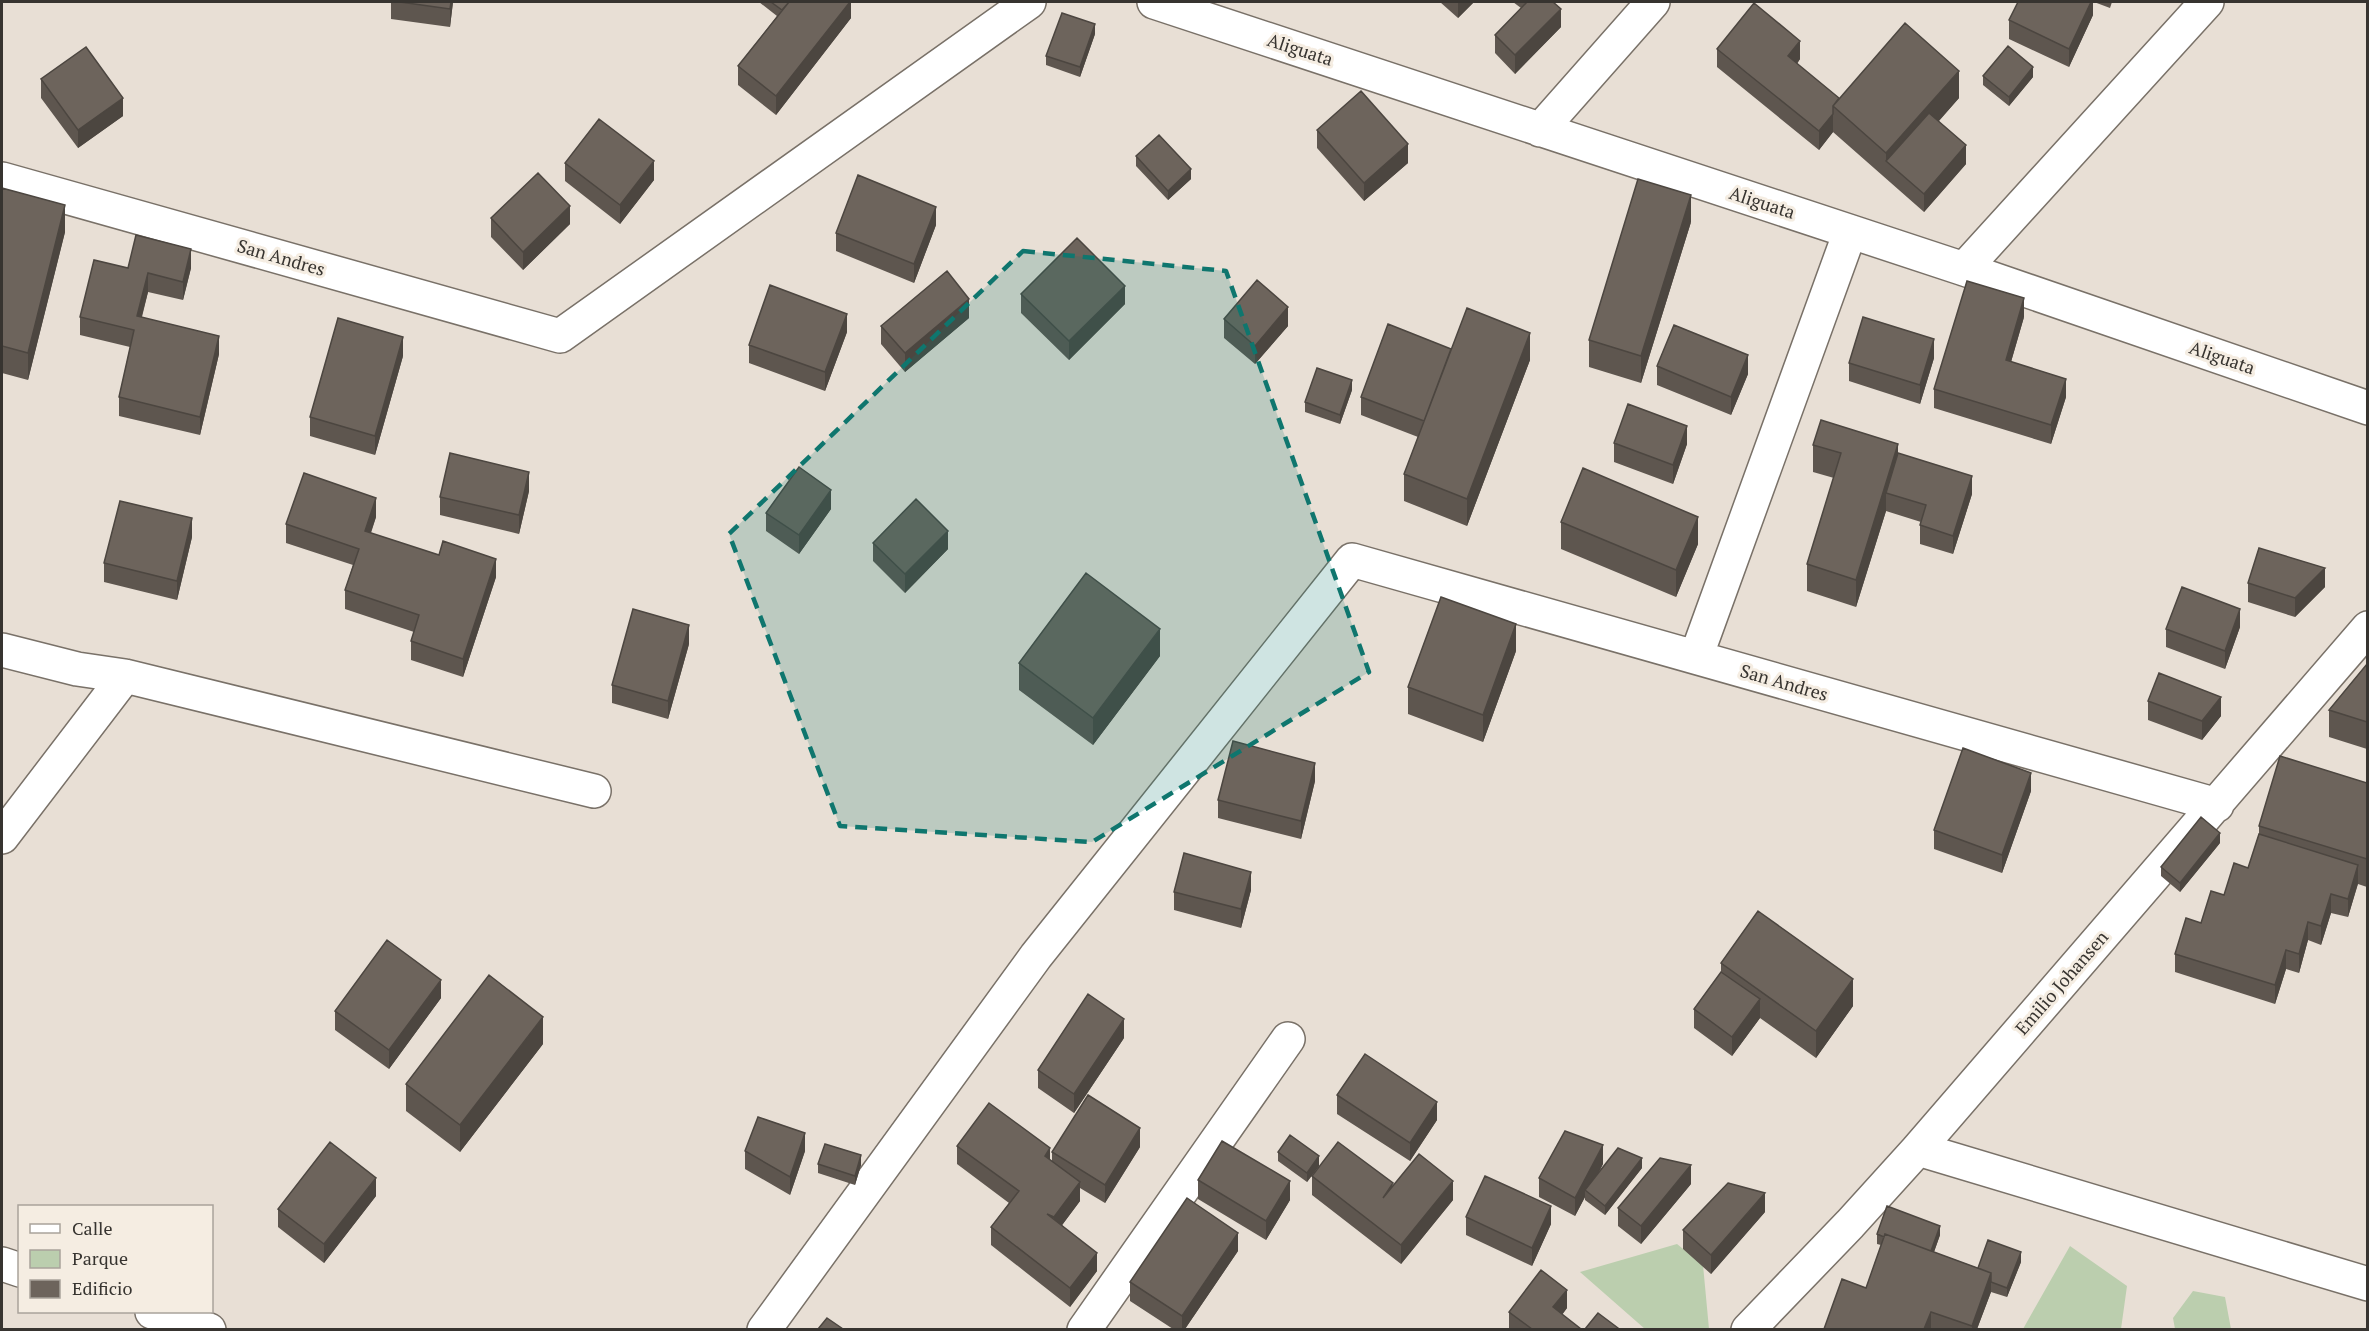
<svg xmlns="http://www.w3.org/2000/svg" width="2369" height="1331" font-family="'PT Serif',serif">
<rect width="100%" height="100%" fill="#e8dfd5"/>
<!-- green -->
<path fill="#bbceae" d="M1677,1244l26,21 6,64h-64l-65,-57z
M2070,1246l57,40 -6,43h-98z
M2193,1291l32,6 6,32h-56l-2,-11z"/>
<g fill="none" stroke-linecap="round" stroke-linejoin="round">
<defs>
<path id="minor" d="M1154,2l810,267 404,139
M1540,130l113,-128
M2,179l558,157 469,-334
M1964,269l243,-267
M2,650l75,19 48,7 469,115
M1696,657l154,-425
M2,837l123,-161
M1918,1149l450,135
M2,1264l18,6
M152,1312l57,18
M764,1330l272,-374 316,-396 865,245
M1084,1330l204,-291
M1748,1330l102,-106 68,-75 450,-521"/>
</defs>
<!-- minor casing -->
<use href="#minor" stroke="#797168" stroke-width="36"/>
<!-- minor -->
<use href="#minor" stroke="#fff" stroke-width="33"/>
</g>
<!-- wall -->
<path fill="#5e564f" d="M391,2h62l-3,25 -59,-8z
M759,2h92v16l-75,97 -38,-30v-19l39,-50z
M1440,2h34l-16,16z
M1513,2h40l8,25 -46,47 -20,-21v-18l26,-27z
M2093,2v13l-24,52 -60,-28v-19z
M2094,2h18l-2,6z
M1095,34l-15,43 -34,-12v-9z
M1717,49l83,10 -3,5 42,34h120l-20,23 27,43 -42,48 -91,-80 -14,18 -102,-83z
M1983,76l50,1 -24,29 -26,-21z
M41,79l82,37 -45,32 -37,-50z
M1317,130l91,33 -44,38 -47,-53z
M1136,156l55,23 -23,21 -32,-34z
M565,163l89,17 -34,44 -55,-43z
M2,188l63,44 -37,148 -26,-7z
M491,218l79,6 -47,46 -32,-33z
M1691,222l-50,161 -52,-16v-27z
M936,225l-22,58 -78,-32v-18z
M128,268h63l-8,32 -35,-8 -6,25 77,37 -19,81 -81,-19v-19l11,-50 -50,-12v-18z
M1021,294l104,10 -56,56 -48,-47z
M2024,317l-13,45 55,35 -15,47 -117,-36v-19z
M969,318l-64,54 -24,-28v-18z
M1224,319l64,7 -33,38 -31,-26z
M847,332l-22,59 -76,-28v-18z
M1451,349l79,11 -63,166 -63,-25v-27l14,-37 -57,-22v-18z
M403,356l-28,99 -65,-19v-19z
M1934,358l-14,46 -71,-23v-18z
M1657,366l91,8 -17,41 -74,-30z
M1352,390l-12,34 -35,-12v-10z
M1614,443l73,1 -14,40 -59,-22z
M1813,445l85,8 74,41 -19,60 -33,-10v-19l1,-3 -35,-11 -30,96 -49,-16v-27l27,-86 -21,-6z
M529,491l-10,43 -79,-19v-18z
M831,509l-32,45 -33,-23v-18z
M376,517l-5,16 125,44 -33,100 -52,-17v-19l3,-9 -69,-23v-19l8,-25 -67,-22v-19z
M1561,522l137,22 -22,53 -115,-48z
M192,537l-15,63 -73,-18v-19z
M873,543l75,6 -43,44 -32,-32z
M2248,583l77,4 -30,30 -47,-15z
M2240,627l-15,42 -59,-22v-18z
M689,644l-21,75 -56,-16v-18z
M1516,651l-33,91 -75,-28v-27z
M1160,656l-67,89 -74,-55v-27z
M2367,664v85l-38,-12v-27z
M2148,701l73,15 -19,24 -54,-20z
M1315,781l-14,58 -83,-21v-18z
M2367,783v104l-9,-3 -10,33 -17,-4 -10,32 -13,-5 -9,33 -13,-4 -11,35 -100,-32v-18l49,-59 24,-27 11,-34v-8z
M2031,791l-29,82 -68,-24v-19z
M2220,843l-40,49 -19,-16v-9z
M1251,890l-10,38 -67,-18v-18z
M1721,963l132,43 -37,52 -56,-40 -28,38 -38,-28v-19l27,-37z
M441,998l-52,71 -54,-39v-19z
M1124,1038l-50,75 -36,-25v-18z
M543,1044l-83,108 -54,-41v-27z
M1337,1095l100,25 -27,41 -73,-47z
M957,1146l95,16v-10l88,-5 -35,56 -25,-15v13l-18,24 35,46 -27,36 -79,-62v-18l18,-24 -52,-39z
M745,1151h60l-15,44 -45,-26z
M1278,1152l41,14 -12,16 -29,-21z
M818,1164l43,1 -6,20 -37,-12z
M1603,1164l-5,10 44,-6 -37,47 -20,-15v-3l-10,19 -36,-19v-19z
M1312,1176l81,10 60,14 -52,64 -89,-69z
M1198,1180l92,20 -24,40 -68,-41z
M1691,1184l-50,60 -23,-18v-18z
M376,1196l-52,67 -46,-36v-18z
M1765,1212l-54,62 -28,-25v-19z
M1466,1217l85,7 -19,42 -66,-31z
M1877,1234l63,1 -6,17 44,16 43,-6 -14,35 -16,-5 -14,37h-153l42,-41 15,-43 -4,-1z
M1238,1251l-53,78h-12l-43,-28v-19z
M1567,1308l-5,7 19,14h-72v-17z"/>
<!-- shaded-wall -->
<path fill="#4c4640" d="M451,2h2l-3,25v-18z
M850,2h1v16l-75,97v-19z
M1458,2h16l-16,16z
M2091,2h2v13l-24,52v-18z
M1561,9v18l-46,47v-19z
M1095,24v10l-15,43v-10z
M1800,41v18l-12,16v-19z
M2033,67v10l-24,29v-9z
M1959,71v27l-63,71 -10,-8v19v-27z
M123,98v18l-45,32v-18z
M1833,114v18l-14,18v-19z
M1408,144v19l-44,38v-18z
M1966,145v19l-42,48v-18z
M654,161v19l-34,44v-19z
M1191,169v10l-23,21v-9z
M1691,195v27l-50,161v-27z
M65,205v27l-37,148v-27z
M570,206v18l-47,46v-18z
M936,207v18l-22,58v-19z
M191,249v19l-8,32v-18z
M148,273v19l-11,42v-18z
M1125,286v18l-56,56v-19z
M2024,298v19l-18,62v-19z
M969,299v19l-64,54v-19z
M1288,307v19l-33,38v-18z
M847,314v18l-22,59v-19z
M1530,333v27l-63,166v-27z
M219,336v18l-19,81v-18z
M403,337v19l-28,99v-19z
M1934,339v19l-14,46v-19z
M1748,355v19l-17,41v-18z
M2066,379v18l-15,47v-19z
M1352,380v10l-12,34v-9z
M1687,426v18l-14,40v-19z
M1898,444v27l-12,22v18l-30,96v-27z
M529,472v19l-10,43v-19z
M1972,476v18l-19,60v-18z
M831,490v19l-32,45v-19z
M376,498v19l-11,32v-18z
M1698,517v27l-22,53v-27z
M192,518v19l-15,63v-19z
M948,531v18l-43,44v-19z
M496,559v18l-33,100v-18z
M2325,568v19l-30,30v-19z
M2240,609v18l-15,42v-18z
M1516,624v27l-33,91v-27z
M689,625v19l-21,75v-18z
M1160,629v27l-67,89v-27z
M2221,697v19l-19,24v-19z
M1315,763v18l-14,58v-18z
M2031,773v18l-29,82v-18z
M2220,833v10l-40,49v-9z
M2358,865v18l-10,34v-18z
M1251,872v18l-10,38v-19z
M2331,894v19l-10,32v-19z
M2308,922v18l-9,33v-19z
M2286,950v19l-11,35v-19z
M1853,979v27l-37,52v-27z
M441,980v18l-52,71v-19z
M1760,999v19l-28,38v-19z
M543,1017v27l-83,108v-27z
M1124,1019v19l-50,75v-19z
M1437,1102v18l-27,41v-18z
M1140,1128v19l-35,56v-18z
M805,1133v18l-15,44v-18z
M1603,1145v19l-15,28 -3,-2v7l-10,19v-18z
M1050,1148v19l-5,-11z
M861,1155v10l-6,20v-9z
M1319,1156v10l-12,16v-9z
M1642,1158v10l-37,47v-9z
M1691,1165v19l-50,60v-18z
M376,1178v18l-52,67v-19z
M1290,1181v19l-24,40v-19z
M1453,1181v19l-52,64v-19z
M1080,1182v19l-26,35v-19z
M1765,1193v19l-54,62v-19z
M1551,1206v18l-19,42v-18z
M1940,1226v9l-10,28v-9z
M1238,1233v18l-53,78h-3v-13z
M2021,1252v10l-14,35v-9z
M1097,1253v18l-27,36v-19z
M1991,1273v19l-14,37h-5v-3z
M1567,1290v18l-14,18v-19z
M1931,1312v17h-7z"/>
<!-- building -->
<path fill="#6d645c" stroke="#4c4640" stroke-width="1.5" d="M400,2h51l-1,7z
M771,2h18l-7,8z
M789,2h61l-74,94 -38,-30z
M1527,2h26l8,7 -46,46 -20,-20z
M2018,2h73l-22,47 -60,-29z
M1754,3l46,38 -12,15 51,42 -6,8v8l-14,17 -102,-82z
M1062,13l33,11 -15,43 -34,-11z
M1905,23l54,48 -73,82 -53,-47z
M2008,46l25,21 -24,30 -26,-21z
M86,47l37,51 -45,32 -37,-51z
M1361,91l47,53 -44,39 -47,-53z
M1929,113l37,32 -42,49 -38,-33z
M599,119l55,42 -34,44 -55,-42z
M1159,135l32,34 -23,22 -32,-35z
M538,173l32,33 -47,46 -32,-34z
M858,175l78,32 -22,57 -78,-31z
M1638,179l53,16 -50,161 -52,-16z
M2,188l63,17 -37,148 -26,-7z
M136,235l55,14 -8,33 -35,-9 -11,43 82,20 -19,81 -81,-20 15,-67 -54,-13 14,-57 34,8z
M1077,238l48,48 -56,55 -48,-47z
M947,271l22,28 -64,54 -24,-27z
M1257,280l31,27 -33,39 -31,-27z
M1967,281l57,17 -18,62 60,19 -15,46 -117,-36z
M770,285l77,29 -22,58 -76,-27z
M1467,308l63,25 -63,166 -63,-25z
M1863,317l71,22 -14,46 -71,-22z
M338,318l65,19 -28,99 -65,-19z
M1388,324l63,25 -27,72 -63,-24z
M1674,325l74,30 -17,42 -74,-31z
M1317,368l35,12 -12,35 -35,-13z
M1628,404l59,22 -14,39 -59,-22z
M1821,420l77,24 -42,136 -49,-16 34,-111 -28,-8z
M450,453l79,19 -10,43 -79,-18z
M1898,453l74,23 -19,60 -33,-11 6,-20 -40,-12z
M799,467l32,23 -32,45 -33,-22z
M1583,468l115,49 -22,53 -115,-48z
M304,473l72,25 -11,33 74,24 4,-14 53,18 -33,100 -52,-18 8,-26 -74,-25 14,-41 -73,-25z
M916,499l32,32 -43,43 -32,-31z
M120,501l72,17 -15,63 -73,-18z
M2259,548l66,20 -30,30 -47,-15z
M1086,573l74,56 -67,89 -74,-55z
M2182,587l58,22 -15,42 -59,-22z
M1441,597l75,27 -33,91 -75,-28z
M633,609l56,16 -21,76 -56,-16z
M2367,664v58l-38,-12z
M2159,673l62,24 -19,24 -54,-20z
M1233,741l82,22 -14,58 -83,-21z
M1963,748l68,25 -29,82 -68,-25z
M2280,756l87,27v76l-108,-33z
M2201,817l19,16 -40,50 -19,-16z
M2259,834l99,31 -10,34 -17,-5 -10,32 -13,-4 -9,32 -13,-4 -11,35 -100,-31 11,-36 15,5 10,-32 13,4 10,-32 14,5z
M1184,853l67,19 -10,37 -67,-17z
M1758,911l95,68 -37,52 -95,-68z
M387,940l54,40 -52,70 -54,-39z
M1721,972l39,27 -28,38 -38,-28z
M489,975l54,42 -83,108 -54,-41z
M1088,994l36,25 -50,75 -36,-24z
M1365,1054l72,48 -27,41 -73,-48z
M1088,1095l52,33 -35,57 -53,-33z
M989,1103l61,45 -5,8 35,26 -26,35 -7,-3 50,39 -27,35 -79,-61 28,-36 -62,-45z
M758,1117l47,16 -15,44 -45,-26z
M1565,1131l38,14 -28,53 -36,-20z
M1290,1135l29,21 -12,17 -29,-21z
M1222,1141l68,40 -24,40 -68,-41z
M330,1142l46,36 -52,66 -46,-35z
M1338,1142l55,41 -10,15 36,-44 34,27 -52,64 -89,-69z
M825,1144l36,11 -6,21 -37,-12z
M1618,1148l24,10 -37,48 -20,-16z
M1660,1158l31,7 -50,61 -23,-18z
M1485,1176l66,30 -19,42 -66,-31z
M1728,1183l37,10 -54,62 -28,-25z
M1187,1198l51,35 -56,83 -52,-34z
M1887,1206l53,20 -9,25 -46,-17 -1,3 -7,-3z
M1885,1234l106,39 -19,53 -41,-14 -7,17h-100l18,-50 24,9z
M1988,1240l33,12 -14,36 -16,-6v-9l-13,-5z
M1541,1270l26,20 -14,17 28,22h-49l-23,-17z
M1598,1313l20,15 -1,1h-32z
M827,1318l16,11h-25z"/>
<!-- marked area -->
<path fill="#0f766e" fill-opacity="0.2" stroke="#0f766e" stroke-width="4.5" stroke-dasharray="12 8" stroke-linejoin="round" d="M1023,251l203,20 143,401 -277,170 -252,-16 -111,-292z"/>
<g text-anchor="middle" stroke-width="6" stroke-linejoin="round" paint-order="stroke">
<!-- street labels -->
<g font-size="18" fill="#373430" stroke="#f5ede2">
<text transform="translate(1300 50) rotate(18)" y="6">Aliguata</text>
<text transform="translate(1762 203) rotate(18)" y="6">Aliguata</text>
<text transform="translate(281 258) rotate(16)" y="6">San Andres</text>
<text transform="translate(2222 358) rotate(19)" y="6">Aliguata</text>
<text transform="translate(1784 683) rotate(16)" y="6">San Andres</text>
<text transform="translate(2062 983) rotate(-49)" y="6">Emilio Johansen</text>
</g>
</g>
<!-- border -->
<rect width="2369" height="1331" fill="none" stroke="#373430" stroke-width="6"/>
<!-- legend -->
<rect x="18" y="1205" width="195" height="108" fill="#f5ede2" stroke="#a9a39b" stroke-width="1.5"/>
<rect x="30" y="1224" width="30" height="9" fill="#ffffff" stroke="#a9a39b" stroke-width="1.5"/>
<text x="72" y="1235" font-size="18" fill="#373430">Calle</text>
<rect x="30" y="1250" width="30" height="18" fill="#bbceae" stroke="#a9a39b" stroke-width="1.5"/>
<text x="72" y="1265" font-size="18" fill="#373430">Parque</text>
<rect x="30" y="1280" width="30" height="18" fill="#6d645c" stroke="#a9a39b" stroke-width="1.5"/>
<text x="72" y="1295" font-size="18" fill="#373430">Edificio</text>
</svg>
